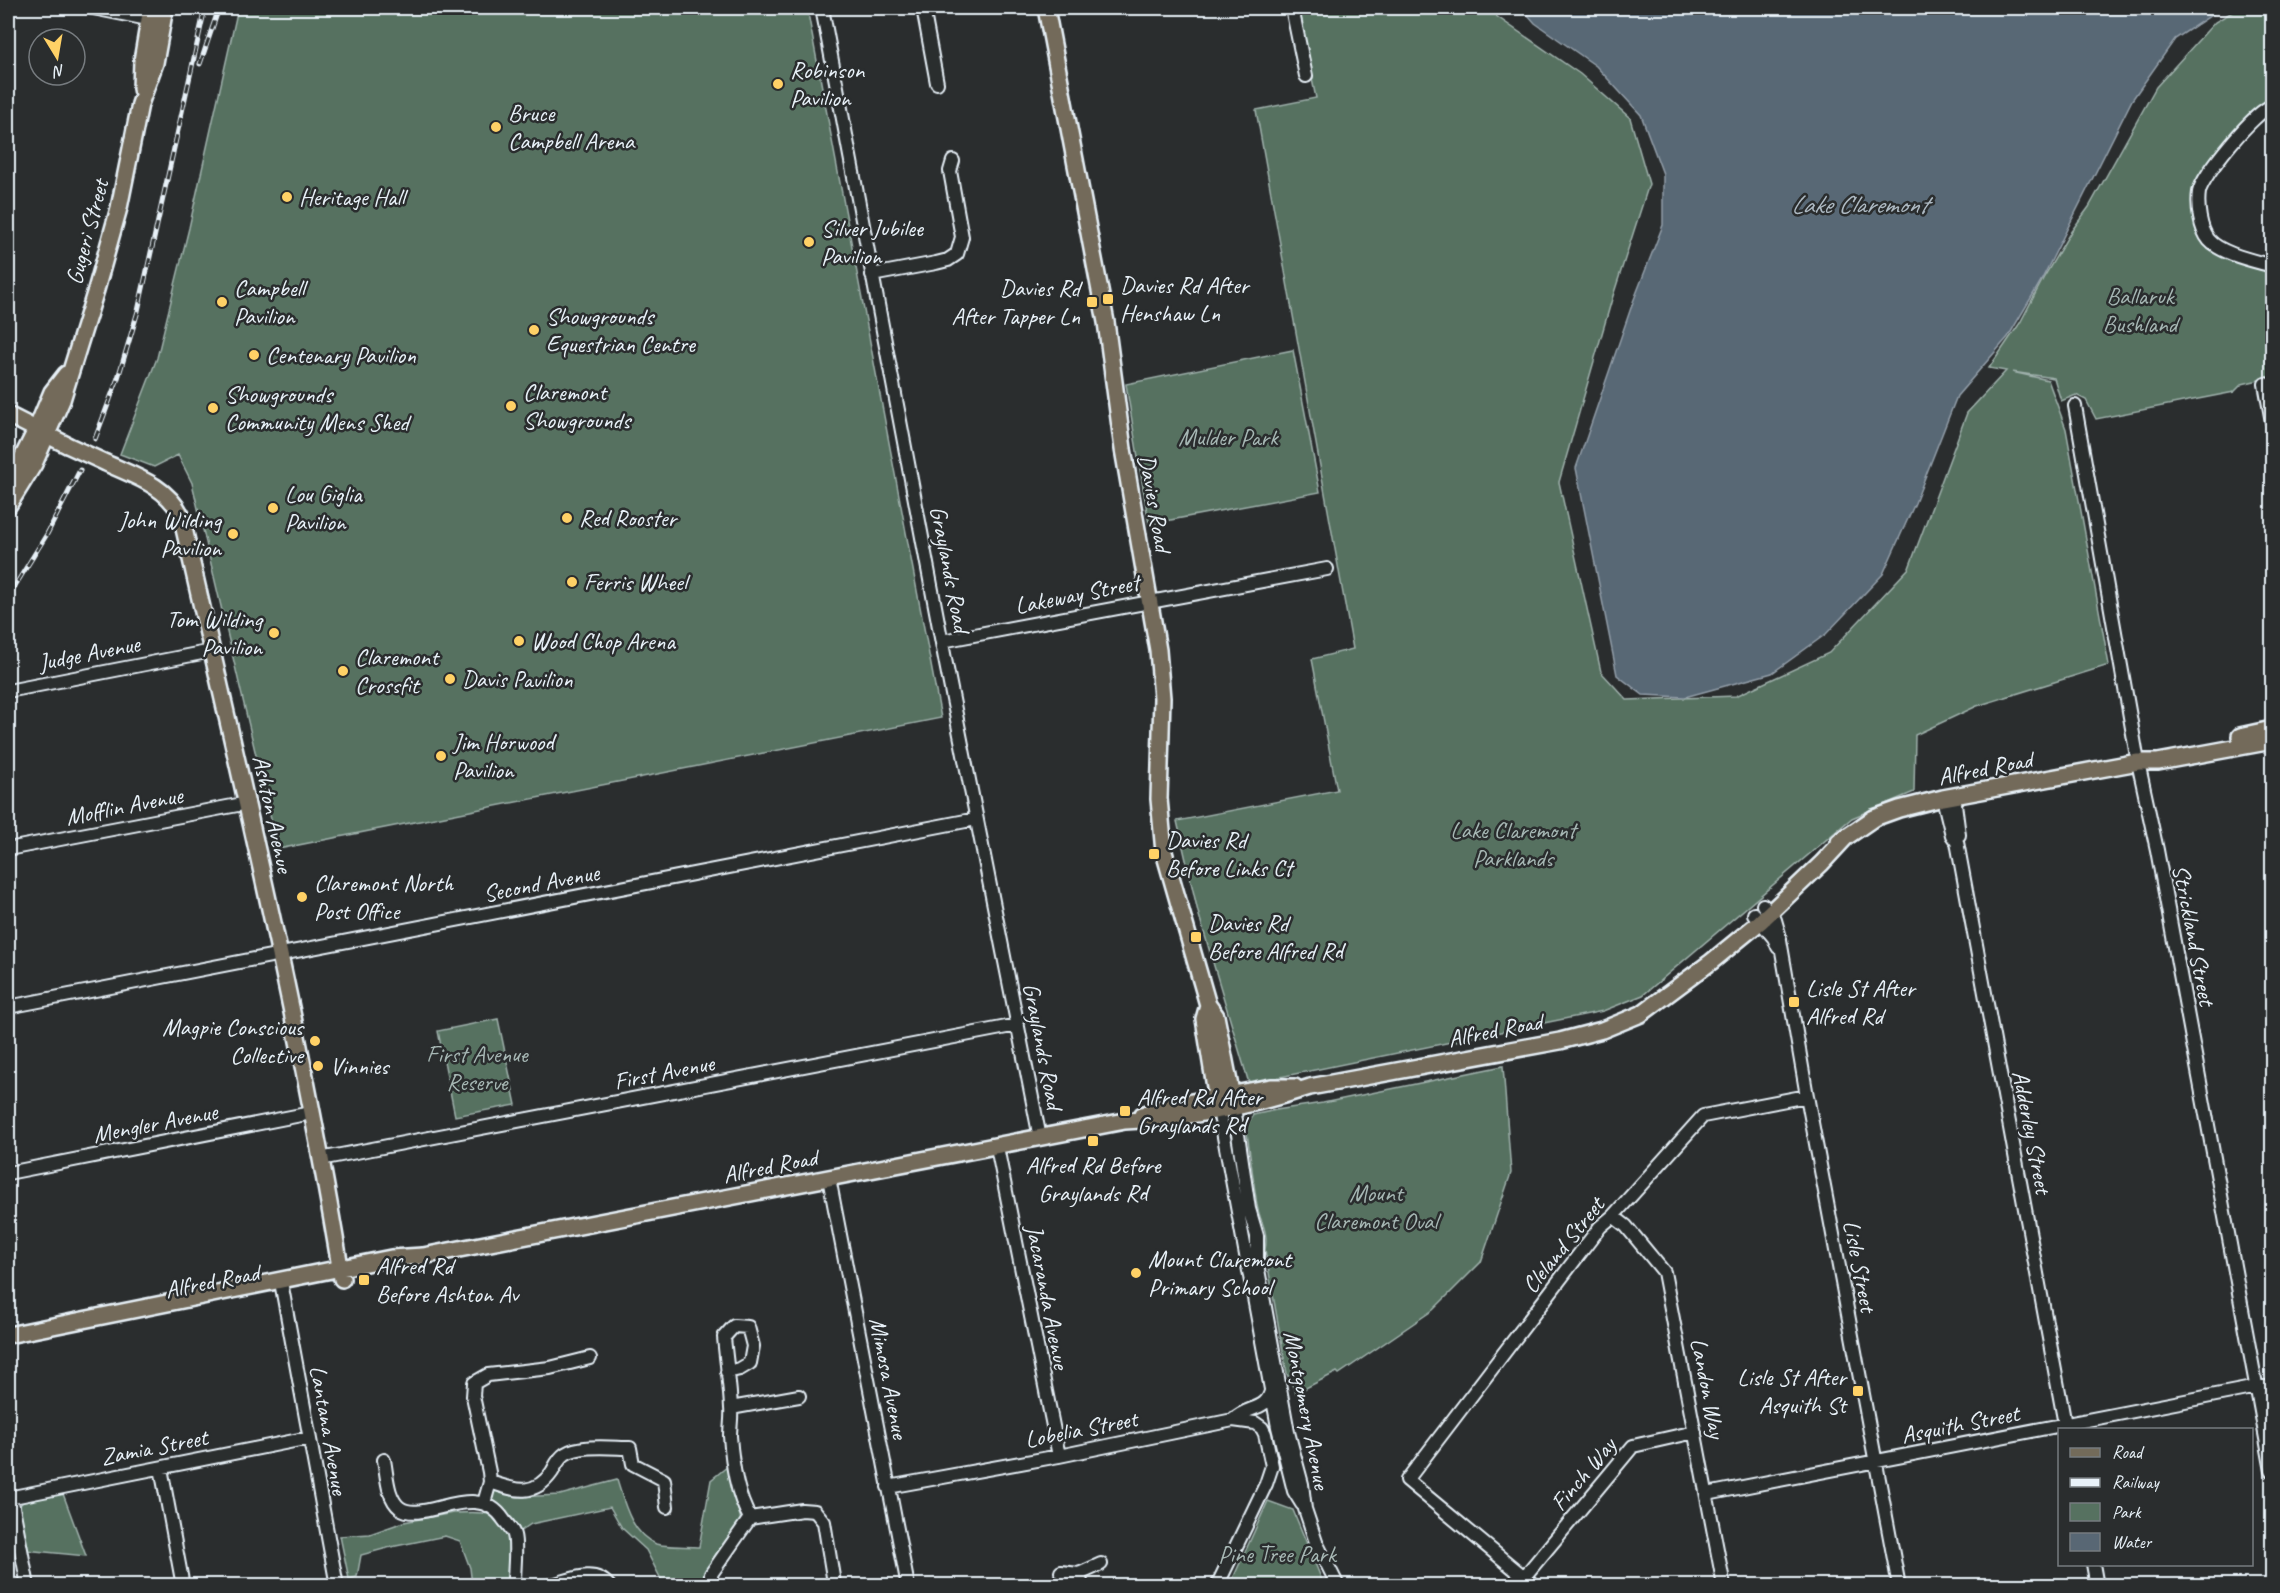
<svg xmlns="http://www.w3.org/2000/svg" width="2280" height="1593" font-family="Caveat,sans-serif">
<rect width="100%" height="100%" fill="#2a2d2e"/>
<filter id="ink" filterUnits="userSpaceOnUse"><feTurbulence type="fractalNoise" baseFrequency=".0167" numOctaves="2"/><feDisplacementMap in="SourceGraphic" scale="12" xChannelSelector="R" yChannelSelector="G"/><feConvolveMatrix kernelMatrix="1 2 1 2 8 2 1 2 1" color-interpolation-filters="sRGB"/></filter>
<g filter="url(#ink)">
<!-- green -->
<path fill="#567160" stroke="#9fb1ac" stroke-width="1.5" d="M238,8h569l134,710 -663,131 -86,-366 -14,-28 -24,12 -34,-13 37,-96 32,-130z
M1297,8h195l4,8 84,58 50,44 19,66 -37,115 -53,183 42,190 26,28 109,-4 93,-43 80,-85 58,-155 39,-42 -17,-3 31,-45 24,-46 26,-44 19,-26 67,-120 59,-65 24,-14h33v98l-4,1 -69,86 12,49 61,24v111l-30,7 -8,8 -138,27 -10,-19 -10,-5 -15,6 -7,-23 -42,-6 36,8 18,49 43,236 -132,41 -62,29 -1,57 -62,26 -209,177 -40,16 -352,72 -3,-3 -50,-168 -21,-91 160,-31 -25,-131 41,-10 -97,-539 60,-12z
M1293,350l27,142 -171,32 -23,-140z
M498,1019l18,86 -61,11 -17,-85z
M1503,1066l8,107 -30,89 -48,48 -94,64 -2,-2 -41,21 -9,-19 -22,-124c4,-20 -5,-27 -8,-45 -4,-26 -7,-52 -11,-79l7,-11 23,-5 47,-7z
M728,1466l13,55c-13,18 -37,41 -36,64h-41l-18,-35 -24,-22 -12,-21 -79,17 -12,8 -15,-22 -15,-9 4,-13 24,9 43,-2 57,-15c7,22 14,54 39,64 10,3 31,2 43,3l12,-67z
M62,1491l24,65 -61,-6 -6,-42c5,-15 30,-14 43,-17z
M1268,1501l25,9 31,75h-94z
M453,1513c10,0 20,-1 29,0 32,4 30,40 32,64l-10,8h-32l-2,-17 -10,-27 -15,-5 -54,11 -30,8 -4,22 -8,2 -9,-43 30,-2 34,-12z"/>
<!-- water -->
<path fill="#586774" stroke="#929ea9" stroke-width="1.5" d="M1522,8h700l-47,31 -43,61 -91,181 -33,56 -51,59 -42,107 -32,71 -57,60 -54,39 -87,24 -42,-2 -26,-20 -41,-207 57,-166 30,-77v-51l-22,-59 -45,-49 -61,-43z"/>
<g fill="none" stroke-linecap="round" stroke-linejoin="round">
<defs>
<path id="minor" d="M93,8l55,11
M822,8l123,651 95,479
M923,8l14,75
M1292,8l14,68
M2272,106c-17,5 -69,68 -73,86 -2,14 1,37 10,48 12,14 46,21 63,26
M872,275l64,-12 12,-3 9,-6 5,-17 -12,-66 3,-10
M2265,384l7,38
M2075,406l63,356 19,88 115,621
M942,641l385,-72
M8,691l204,-40
M1954,796l5,39
M1943,798l9,37 5,7 109,588
M8,849l240,-46
M1763,905l12,15 4,14 28,162 92,490
M1754,914l20,24 4,9
M8,1007l968,-188
M1234,1107l15,102 8,27v28l31,168 14,52 3,25 11,33 22,44
M1219,1110l59,317 16,64 8,13
M997,1147l62,309
M320,1159l697,-134
M8,1173l303,-60
M829,1178l79,408
M1613,1216l13,10 38,46 60,314
M281,1282l56,304
M731,1408l68,-12
M384,1460c3,15 3,38 16,48 24,17 77,-30 104,12 3,4 9,10 10,15 3,11 0,35 0,47
M161,1468l22,118
M490,1482c24,8 44,16 62,-10 4,-7 6,-13 13,-18 15,-10 48,-6 65,-6l3,16 31,16 3,27
M888,1487l171,-31 174,-36c14,-15 33,-8 38,-29
M1707,1494l550,-107h15
M11,1497l17,89
M8,1498l301,-60
M484,1503l6,-21 -1,-10 -16,-76 1,-13 14,-8 62,-7 40,-10
M750,1518l52,-8 13,1 9,11 10,61 -2,3
M2093,1564l4,22
M1061,1572l18,2
M1524,1577l109,-131 62,-14
M547,1586c20,-4 46,-20 62,0
M711,1586v-12l39,-56c-14,-24 -18,-55 -20,-82 0,-9 2,-19 1,-28 -1,-24 -5,-47 -7,-71l10,-11 14,1 5,19 -3,17 -10,6 -13,3
M1082,1586l-3,-12 22,-10
M1217,1586l49,-102 6,-18 -7,-32 -3,-6 -7,-5 -22,-3
M1535,1586l-128,-106 193,-253 13,-11 90,-100 104,-20"/>
<path id="major" d="M1046,8l60,314 17,127 35,201 4,48 -3,101 5,53 44,153 8,11 18,91
M141,89l1,-28 9,-53
M8,415l59,30
M106,463c28,13 60,22 75,52 57,253 119,507 161,764
M8,486l28,-56 16,-38 14,-18
M8,506l26,-42 28,-64 34,-110 23,-82 21,-104 15,-41 10,-55
M2240,736l32,-7
M1839,842l35,-24 25,-9 44,-11 195,-36h20l114,-21
M1208,1005l-4,14 14,87
M1142,1115l23,-8 106,-20h24
M8,1335l383,-77 32,-2 702,-135c63,-3 125,-14 185,-34l250,-46 42,-11 39,-16 70,-52 49,-40 62,-59 25,-27"/>
</defs>
<!-- minor casing -->
<use href="#minor" stroke="#e8f1f8" stroke-width="16"/>
<!-- major casing -->
<use href="#major" stroke="#e8f1f8" stroke-width="20"/>
<!-- minor -->
<use href="#minor" stroke="#2a2d2e" stroke-width="12"/>
<!-- major -->
<use href="#major" stroke="#736b5a" stroke-width="15"/>
<defs>
<path id="rail" d="M200,64l19,-56
M95,439l23,-61 20,-67 67,-303
M8,597l39,-63 33,-64"/>
</defs>
<!-- rail casing -->
<use href="#rail" stroke="#e8f1f8" stroke-width="5"/>
<!-- rail -->
<use href="#rail" stroke="#2a2d2e" stroke-width="3" stroke-dasharray="9" stroke-linecap="butt"/>
<defs>
<path id="major-bridge" d="M67,445l39,18"/>
</defs>
<!-- major-bridge casing -->
<use href="#major-bridge" stroke="#e8f1f8" stroke-width="20" stroke-linecap="butt"/>
<!-- major-bridge -->
<use href="#major-bridge" stroke="#736b5a" stroke-width="15"/>
</g>
</g>
<!-- markers -->
<g fill="#ffd166" stroke="#2a2d2e" stroke-width="2">
<circle cx="778" cy="84" r="6"/>
<circle cx="496" cy="127" r="6"/>
<circle cx="287" cy="197" r="6"/>
<circle cx="809" cy="242" r="6"/>
<rect x="1102" y="293" width="12" height="12" rx="3"/>
<circle cx="222" cy="302" r="6"/>
<rect x="1086" y="296" width="12" height="12" rx="3"/>
<circle cx="534" cy="330" r="6"/>
<circle cx="254" cy="355" r="6"/>
<circle cx="511" cy="406" r="6"/>
<circle cx="213" cy="408" r="6"/>
<circle cx="273" cy="508" r="6"/>
<circle cx="567" cy="518" r="6"/>
<circle cx="233" cy="534" r="6"/>
<circle cx="572" cy="582" r="6"/>
<circle cx="274" cy="633" r="6"/>
<circle cx="519" cy="641" r="6"/>
<circle cx="343" cy="671" r="6"/>
<circle cx="450" cy="679" r="6"/>
<circle cx="441" cy="756" r="6"/>
<rect x="1148" y="848" width="12" height="12" rx="3"/>
<circle cx="302" cy="897" r="6"/>
<rect x="1190" y="931" width="12" height="12" rx="3"/>
<rect x="1788" y="996" width="12" height="12" rx="3"/>
<circle cx="315" cy="1041" r="6"/>
<circle cx="318" cy="1066" r="6"/>
<rect x="1119" y="1105" width="12" height="12" rx="3"/>
<rect x="1087" y="1135" width="12" height="12" rx="3"/>
<circle cx="1136" cy="1273" r="6"/>
<rect x="358" y="1274" width="12" height="12" rx="3"/>
<rect x="1852" y="1385" width="12" height="12" rx="3"/>
</g>
<g text-anchor="middle" stroke-width="5" stroke-linejoin="round" paint-order="stroke">
<!-- poi labels -->
<g font-size="24" fill="#e8f1f8" stroke="#2a2d2e" text-anchor="start">
<text x="790" y="78">Robinson<tspan x="790" dy="28">Pavilion</tspan></text>
<text x="508" y="121">Bruce<tspan x="508" dy="28">Campbell Arena</tspan></text>
<text x="299" y="205">Heritage Hall</text>
<text x="821" y="236">Silver Jubilee<tspan x="821" dy="28">Pavilion</tspan></text>
<text x="1120" y="293">Davies Rd After<tspan x="1120" dy="28">Henshaw Ln</tspan></text>
<text x="234" y="296">Campbell<tspan x="234" dy="28">Pavilion</tspan></text>
<text x="1080" y="296" text-anchor="end">Davies Rd<tspan x="1080" dy="28">After Tapper Ln</tspan></text>
<text x="546" y="324">Showgrounds<tspan x="546" dy="28">Equestrian Centre</tspan></text>
<text x="266" y="363">Centenary Pavilion</text>
<text x="523" y="400">Claremont<tspan x="523" dy="28">Showgrounds</tspan></text>
<text x="225" y="402">Showgrounds<tspan x="225" dy="28">Community Mens Shed</tspan></text>
<text x="285" y="502">Lou Giglia<tspan x="285" dy="28">Pavilion</tspan></text>
<text x="579" y="526">Red Rooster</text>
<text x="221" y="528" text-anchor="end">John Wilding<tspan x="221" dy="28">Pavilion</tspan></text>
<text x="584" y="590">Ferris Wheel</text>
<text x="262" y="627" text-anchor="end">Tom Wilding<tspan x="262" dy="28">Pavilion</tspan></text>
<text x="531" y="649">Wood Chop Arena</text>
<text x="355" y="665">Claremont<tspan x="355" dy="28">Crossfit</tspan></text>
<text x="462" y="687">Davis Pavilion</text>
<text x="453" y="750">Jim Horwood<tspan x="453" dy="28">Pavilion</tspan></text>
<text x="1166" y="848">Davies Rd<tspan x="1166" dy="28">Before Links Ct</tspan></text>
<text x="314" y="891">Claremont North<tspan x="314" dy="28">Post Office</tspan></text>
<text x="1208" y="931">Davies Rd<tspan x="1208" dy="28">Before Alfred Rd</tspan></text>
<text x="1806" y="996">Lisle St After<tspan x="1806" dy="28">Alfred Rd</tspan></text>
<text x="303" y="1035" text-anchor="end">Magpie Conscious<tspan x="303" dy="28">Collective</tspan></text>
<text x="330" y="1074">Vinnies</text>
<text x="1137" y="1105">Alfred Rd After<tspan x="1137" dy="28">Graylands Rd</tspan></text>
<text x="1093" y="1173" text-anchor="middle">Alfred Rd Before<tspan x="1093" dy="28">Graylands Rd</tspan></text>
<text x="1148" y="1267">Mount Claremont<tspan x="1148" dy="28">Primary School</tspan></text>
<text x="376" y="1274">Alfred Rd<tspan x="376" dy="28">Before Ashton Av</tspan></text>
<text x="1846" y="1385" text-anchor="end">Lisle St After<tspan x="1846" dy="28">Asquith St</tspan></text>
</g>
<!-- street labels -->
<g font-size="24" fill="#e8f1f8" stroke="#2a2d2e">
<text transform="translate(87 232) rotate(-75)" y="8">Gugeri Street</text>
<text transform="translate(1155 503) rotate(80)" y="8">Davies Road</text>
<text transform="translate(950 569) rotate(79)" y="8">Graylands Road</text>
<text transform="translate(1077 594) rotate(-11)" y="8">Lakeway Street</text>
<text transform="translate(89 653) rotate(-11)" y="8">Judge Avenue</text>
<text transform="translate(1985 768) rotate(-11)" y="8">Alfred Road</text>
<text transform="translate(124 806) rotate(-11)" y="8">Mofflin Avenue</text>
<text transform="translate(273 814) rotate(78)" y="8">Ashton Avenue</text>
<text transform="translate(541 883) rotate(-11)" y="8">Second Avenue</text>
<text transform="translate(2194 935) rotate(79)" y="8">Strickland Street</text>
<text transform="translate(1495 1030) rotate(-11)" y="8">Alfred Road</text>
<text transform="translate(1043 1046) rotate(79)" y="8">Graylands Road</text>
<text transform="translate(664 1072) rotate(-11)" y="8">First Avenue</text>
<text transform="translate(155 1123) rotate(-11)" y="8">Mengler Avenue</text>
<text transform="translate(2032 1132) rotate(79)" y="8">Adderley Street</text>
<text transform="translate(770 1166) rotate(-11)" y="8">Alfred Road</text>
<text transform="translate(1563 1245) rotate(-51)" y="8">Cleland Street</text>
<text transform="translate(1860 1266) rotate(79)" y="8">Lisle Street</text>
<text transform="translate(212 1281) rotate(-11)" y="8">Alfred Road</text>
<text transform="translate(1048 1297) rotate(79)" y="8">Jacaranda Avenue</text>
<text transform="translate(889 1378) rotate(79)" y="8">Mimosa Avenue</text>
<text transform="translate(1708 1388) rotate(79)" y="8">Landon Way</text>
<text transform="translate(1307 1410) rotate(79)" y="8">Montgomery Avenue</text>
<text transform="translate(1960 1424) rotate(-11)" y="8">Asquith Street</text>
<text transform="translate(1081 1429) rotate(-11)" y="8">Lobelia Street</text>
<text transform="translate(329 1430) rotate(80)" y="8">Lantana Avenue</text>
<text transform="translate(154 1447) rotate(-11)" y="8">Zamia Street</text>
<text transform="translate(1583 1474) rotate(-50)" y="8">Finch Way</text>
</g>
<!-- park labels -->
<g font-size="24" fill="#a6b7b4" stroke="#2a2d2e">
<text x="2140" y="304">Ballaruk<tspan x="2140" dy="28">Bushland</tspan></text>
<text x="1228" y="445">Mulder Park</text>
<text x="1513" y="838">Lake Claremont<tspan x="1513" dy="28">Parklands</tspan></text>
<text x="477" y="1062">First Avenue<tspan x="477" dy="28">Reserve</tspan></text>
<text x="1376" y="1201">Mount<tspan x="1376" dy="28">Claremont Oval</tspan></text>
<text x="1277" y="1562">Pine Tree Park</text>
</g>
<!-- water labels -->
<g font-size="26" font-style="italic" fill="#aebac3" stroke="#2a2d2e">
<text x="1859" y="213">Lake Claremont</text>
</g>
</g>
<!-- margin -->
<rect width="2280" height="1593" fill="none" stroke="#2a2d2e" stroke-width="30"/>
<rect x="15" y="15" width="2250" height="1563" fill="none" stroke="#e8f1f8" stroke-width="2" filter="url(#ink)"/>
<!-- legend -->
<rect x="2058" y="1428" width="195" height="138" fill="#2a2d2e" stroke="#767b7f" stroke-width="1.5"/>
<rect x="2070" y="1448" width="30" height="9" fill="#736b5a" stroke="#767b7f" stroke-width="1.5"/>
<text x="2112" y="1458" font-size="18" fill="#e8f1f8">Road</text>
<rect x="2070" y="1478" width="30" height="9" fill="#e8f1f8" stroke="#767b7f" stroke-width="1.5"/>
<text x="2112" y="1488" font-size="18" fill="#e8f1f8">Railway</text>
<rect x="2070" y="1503" width="30" height="18" fill="#567160" stroke="#767b7f" stroke-width="1.5"/>
<text x="2112" y="1518" font-size="18" fill="#e8f1f8">Park</text>
<rect x="2070" y="1533" width="30" height="18" fill="#586774" stroke="#767b7f" stroke-width="1.5"/>
<text x="2112" y="1548" font-size="18" fill="#e8f1f8">Water</text>
<!-- north arrow -->
<g transform="translate(57 57) rotate(169)"><circle r="28" fill="#2a2d2e" stroke="#767b7f" stroke-width="1.5"/>
<path d="M0-4.5L10 22L0 15L-10 22Z" fill="#ffd166"/>
<text y="-9" font-size="16" font-weight="bold" text-anchor="middle" fill="#e8f1f8">N</text>
</g>
</svg>
